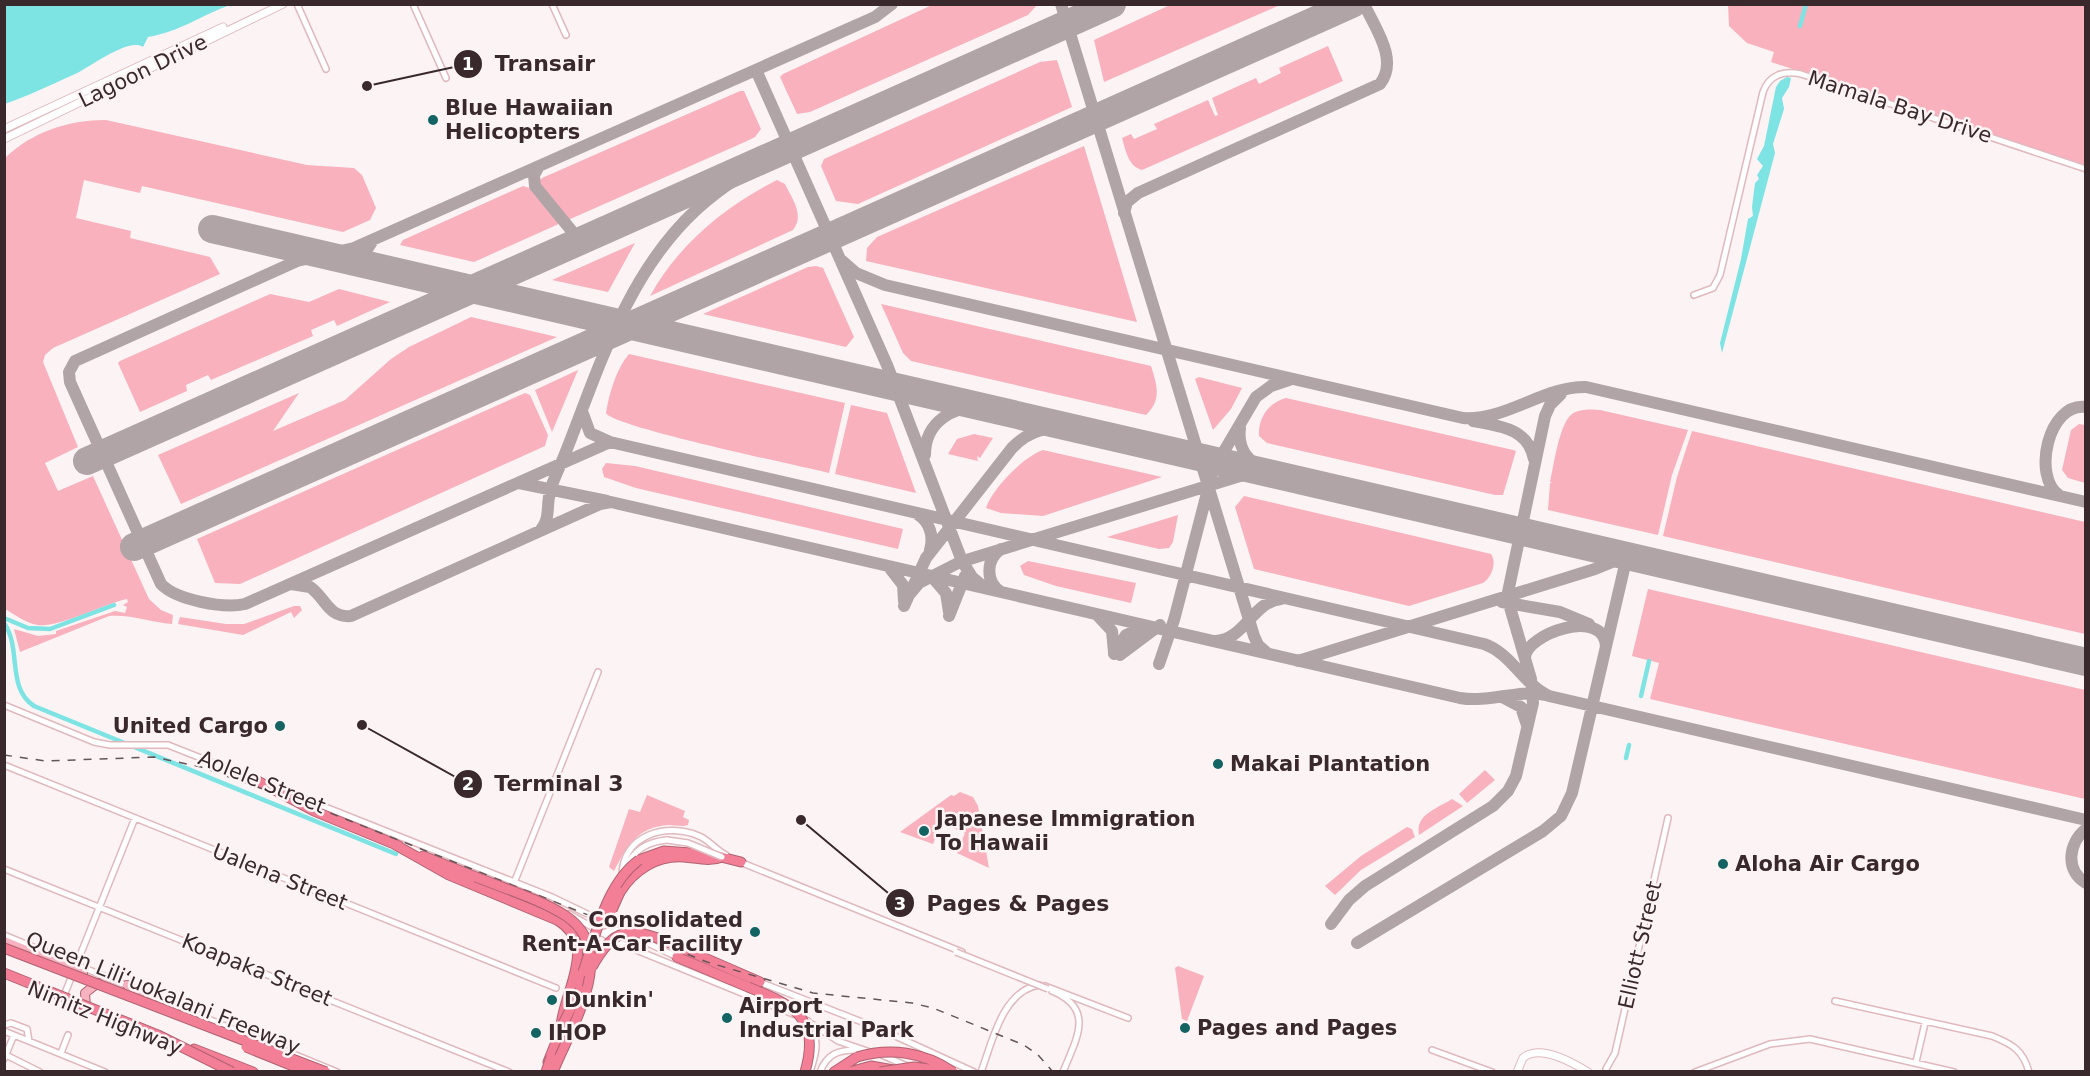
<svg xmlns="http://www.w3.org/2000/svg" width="2090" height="1076" font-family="'DejaVu Sans',sans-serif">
<rect width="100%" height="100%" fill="#fbf3f4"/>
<!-- green -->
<path fill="#f8b1bd" d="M1728,4l357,1v160l-314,-103 3,-10 -27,-9 -18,-17z
M932,5h105l-9,10 -218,97 -13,2 -17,-37 3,-3z
M1170,5v-1l110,1 -176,77 -10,-42z
M1328,46l15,35 -201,89c-14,-4 -16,-19 -20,-32l9,-4 3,5 23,-10 -3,-5 54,-24 7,16 3,-1 -6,-17 44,-20 3,6 22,-11 -2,-5z
M1057,60l15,47 -214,97 -22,-3 -15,-35 3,-7 216,-97z
M740,91h4l17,38 -6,8 -8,4 -179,79 -28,-34 -1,-4 3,-4z
M106,120l201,45 47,3 8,7 14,33 -6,12 -27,12 -201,-46 -2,7 -56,-13 -8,38 55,13 -1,7 80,19 10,17 -167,74 -8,7 -2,7 35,85 -33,16 13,28 35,-15 56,123 12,11 12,5 -1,9c-22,-2 -42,-10 -63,-8l-89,36 -6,-23 24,7 18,-2v-3l59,-20 10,2 2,-6 -4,-2 5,-3 -1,-3c-24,5 -68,29 -89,26 -11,-1 -24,-11 -33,-16v-451c27,-26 63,-38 101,-38z
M1084,146l53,176 -271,-61 1,-13 10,-11z
M777,180l8,4c7,15 20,31 8,46l-143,66c29,-52 74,-89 127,-116z
M523,186l10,3 28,34 -87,39 -74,-17 3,-5z
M635,243l-27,49 -56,-12z
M816,266l7,2 31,69 -8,10 -143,-33 105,-47z
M339,289l51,13 -53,24 -3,-6 -23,10 2,6 -102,44 -3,-5 -22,10 1,6 -47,21 -22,-49 2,-2 150,-67 39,8z
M881,304l270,62c6,19 11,34 -5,49l-235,-54 -8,-8z
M471,317l86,20 -376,167 -23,-49 141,-62 -26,38 72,-31 46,-41 18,-12z
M629,354l216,49 -16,70c-28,-7 -216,-46 -223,-60 3,-19 10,-44 23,-59z
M578,370l-26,62 -17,-42z
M1199,377l43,11 -11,21 -18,21 -18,-51z
M525,393l5,2 18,40 -3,11 -305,138 -25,-1 -18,-44z
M1286,398l227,52 3,1 -13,44h-8l-228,-52 -8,-7c-1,-18 9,-33 27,-38z
M851,405l36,8 29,80 -81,-19z
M1600,410l88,20 -16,45 -14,60 -110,-25 2,-27h3l-3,-1c4,-17 9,-58 22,-68 7,-5 20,-5 28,-4z
M2079,424l6,1v58l-17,-5 -6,-8 9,-40z
M1692,431l393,91v112l-422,-98 14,-59z
M974,434l19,4 -13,20 -3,-2 1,5 -30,-7 9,-15z
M1043,450l119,27 -119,39 -42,-3 -15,-5c6,-19 37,-51 57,-58z
M606,463l29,3 268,63 -5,20 -262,-61 -32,-11 -2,-8z
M1244,496l247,58c6,8 1,23 -8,29l-74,23 -155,-37 -19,-62z
M1178,515l-5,27 -4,6 -10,1 -52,-12z
M1028,561l108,22 -5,20 -75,-17 -32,-11 -4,-9z
M1648,589l437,101v109l-435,-100 9,-36 -27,-7z
M294,606h6l2,4 -8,8 -3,-6 -48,23 -65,-11 2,-7 46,7h18z
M1485,770l10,10 -28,23 -8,-9z
M960,792l13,5 5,9 11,62 -32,-15 8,-20 -24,-10 -8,21 -33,-12 51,-37 3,1z
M647,795l38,16 -2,6 6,3 -1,5c-6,2 -13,0 -19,0 -32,2 -42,21 -55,46l-5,-4 20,-58 11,3z
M1452,799l11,7 -44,29c-4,-21 18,-26 33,-36z
M1407,827l5,2 3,8 -54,33 -26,25 -10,-9 36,-30z
M1178,966l26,10 -17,45 -5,-2 -7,-51z"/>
<!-- water -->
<path fill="#7de3e3" d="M4,5l1,-1 225,1c-28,10 -51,27 -82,32l-5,10c-15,-10 -55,22 -70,28 -23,10 -45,21 -68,29z
M1787,77l4,1 -2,9 -7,11 2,11 -11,35 2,9 -53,200 -2,-10 21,-84 7,-40 5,-3 -1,-9 3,-24 4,-4 -2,-4 6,-9 -6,-7 7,-13 12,-59 4,-6z"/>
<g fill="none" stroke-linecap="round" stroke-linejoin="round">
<!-- canal -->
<path stroke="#7de3e3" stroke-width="4.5" d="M1800,26l6,-22
M4,618l24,10 22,1 64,-24
M4,623c18,25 2,65 30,83l362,148
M1641,696l8,-35
M1626,758l3,-13"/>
<!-- taxiway -->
<path stroke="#b0a4a6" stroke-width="12" d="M892,4l-17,13 -521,231 -57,13 -222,100 -6,11 1,10 91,202c15,16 63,25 84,20l365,-162 874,202c27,9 40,41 65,52l537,124
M1061,4l193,632 4,9 9,8
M756,70l131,295 75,196 10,16 12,10
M539,166l-5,9 1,11 45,55
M1124,213l3,-11 11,-9 242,-109c19,-24 -5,-56 -16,-80
M373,240l-7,11 3,10 8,6 23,6
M840,259l16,14 29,12 578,133c43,3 81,-32 123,-31l500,115
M582,411l8,22 20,9
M1473,421c26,5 55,7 61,38
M1240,428c-3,23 10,35 29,44
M925,455c0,-33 28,-50 58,-47
M519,483l88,18
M2059,495c-27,-18 -11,-93 27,-88
M917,514c13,8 17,22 13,36
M540,531c11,-12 6,-25 10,-39 3,-13 10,-25 15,-38 34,-86 62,-181 132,-245 25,-23 54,-40 83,-56
M889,567l14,18 1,16
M933,578l13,15 3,19
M291,584l19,3c16,11 18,31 41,29l249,-112 11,-2 849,196c29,5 58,-9 85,-3
M1001,592c-16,-10 -15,-33 0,-43
M908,596l11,-13 41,-21 280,-86 16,-3 20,2
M1502,602l58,10 29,12
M904,606l22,-48 86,-110c18,-19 38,-22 63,-19
M949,616l16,-40
M1098,616l14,15 2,21
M1215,641c30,-1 37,-39 66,-42
M1114,654l12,-19 19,-8
M1120,655l40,-30
M1525,658c0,-24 80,-52 81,-11
M1298,661l297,-92 32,-13
M1159,664l15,-44 39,-150 43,-73 15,-11 18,-6
M1504,698l17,9 6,18
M2086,829c-18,14 -21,42 0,54
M1331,924l18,-24 16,-14 128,-80 15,-15 8,-15 17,-73 -2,-24 -24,-82 38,-181 5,-11 11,-11
M1357,943l186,-112 18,-15 11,-23 55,-237"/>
<!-- runway -->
<path stroke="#b0a4a6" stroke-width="28" d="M212,229l1874,433
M87,461l1025,-457
M134,547l1218,-543"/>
<defs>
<path id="street" d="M297,4l29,65
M413,4l33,74
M552,4l14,31
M1694,295l19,-7 7,-13 43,-183c6,-17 21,-22 38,-18l285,95
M4,705l90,37 16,3h58l86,34
M4,765l552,223
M285,791l267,106 127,61
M740,862l222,90
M4,869l505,203
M625,869c9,-19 21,-27 42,-29
M622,876c0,-41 44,-54 77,-40 10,4 17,14 27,19
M514,883l84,-211
M569,914l55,31 169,69
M601,933l10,-2 35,14
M4,935l333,137
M757,981l123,48 94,43
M1045,986l83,32
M1052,991c44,18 24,48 11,81
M63,998l72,-180
M1835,1001l157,35c20,8 31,14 37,36
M801,1017l37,24 32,11
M808,1021c12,19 9,30 2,51
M4,1025l7,-2 16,6 2,12
M4,1031l101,41
M1432,1050l60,22
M61,1053l7,-18
M6,1055l34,17
M882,1055l27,12
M4,1059l10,-24
M1916,1062l9,-39
M1606,1069l9,-16 53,-235
M820,1072c7,-18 18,-22 36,-22
M981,1072c11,-29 21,-81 58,-87
M1695,1072l75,-28 40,-5 144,33"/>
<path id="secondary" d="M4,129l219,-102
M4,139l279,-135
M1517,1072l6,-14c16,-14 49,4 65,14"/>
<path id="primary" d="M4,941l79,33
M127,985l12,12
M86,1008l-1,-15 13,-10"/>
<path id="highway" d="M254,779l60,32 85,35
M394,844l55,31 108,45c42,25 7,70 4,106
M423,856l53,21
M717,856l24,6
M639,860l25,-9 40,3
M620,892c14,-22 37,-37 64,-35 13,1 25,5 38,0
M670,943l90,39
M677,957l71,30
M573,998l10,-26
M194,1049l59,23
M548,1062l16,-40
M834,1072l23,-15
M849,1072l22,-6 22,4"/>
</defs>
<!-- street casing -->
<use href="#street" stroke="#e0b9be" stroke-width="8"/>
<!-- secondary casing -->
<use href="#secondary" stroke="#e0b9be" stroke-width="9"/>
<!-- primary casing -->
<use href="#primary" stroke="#b16171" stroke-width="10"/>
<!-- highway casing -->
<use href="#highway" stroke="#b16171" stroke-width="11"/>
<!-- street -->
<use href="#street" stroke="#fff" stroke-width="5"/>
<!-- secondary -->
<use href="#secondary" stroke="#fff" stroke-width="7"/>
<!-- primary -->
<use href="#primary" stroke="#f7b2c0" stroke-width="8"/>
<!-- highway -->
<use href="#highway" stroke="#f27f96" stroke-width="9"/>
<!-- rail -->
<path stroke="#645558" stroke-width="1.5" stroke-dasharray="8 8" stroke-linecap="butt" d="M4,755l42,6 108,-4 47,10 124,44 382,151 106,31 99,10 21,5 91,37 14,10 15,17"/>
<defs>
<path id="street-bridge" d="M667,840l21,3 34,14
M956,952l92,37"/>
<path id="highway-bridge" d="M476,877c29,12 64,22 90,39 54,36 5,111 -13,156
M612,910l8,-18
M4,948l322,124
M592,967c22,-40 37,-41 78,-24
M583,972c13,-37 23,-88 56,-112
M4,973l154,62 74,37
M748,987c45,18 73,30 57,85
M561,1028l19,-38
M246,1047l62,25
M857,1057c33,-10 67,-5 96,15
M546,1072l5,-15
M880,1072l34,-5 29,4"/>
</defs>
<!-- street-bridge casing -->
<use href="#street-bridge" stroke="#e0b9be" stroke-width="8" stroke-linecap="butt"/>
<!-- highway-bridge casing -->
<use href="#highway-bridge" stroke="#b16171" stroke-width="11" stroke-linecap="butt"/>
<!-- street-bridge -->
<use href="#street-bridge" stroke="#fff" stroke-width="5"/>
<!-- highway-bridge -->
<use href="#highway-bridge" stroke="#f27f96" stroke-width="9"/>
</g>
<!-- markers -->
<g fill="#136363" stroke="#fbf3f4" stroke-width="2">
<circle cx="433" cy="120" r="6"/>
<circle cx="280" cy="726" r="6"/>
<circle cx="1218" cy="764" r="6"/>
<circle cx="924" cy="831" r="6"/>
<circle cx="1723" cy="864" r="6"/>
<circle cx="755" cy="932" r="6"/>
<circle cx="552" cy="1000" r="6"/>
<circle cx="727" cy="1018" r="6"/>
<circle cx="1185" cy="1028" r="6"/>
<circle cx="536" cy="1033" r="6"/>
</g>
<g text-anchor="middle" stroke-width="5" stroke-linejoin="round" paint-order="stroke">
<!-- street labels -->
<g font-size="21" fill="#39292c" stroke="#fbf3f4">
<text transform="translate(143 71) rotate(-26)" y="7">Lagoon Drive</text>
<text transform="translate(1900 107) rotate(18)" y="7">Mamala Bay Drive</text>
<text transform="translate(262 782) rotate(22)" y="7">Aolele Street</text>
<text transform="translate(280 877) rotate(22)" y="7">Ualena Street</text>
<text transform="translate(1640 945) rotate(-77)" y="7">Elliott Street</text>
<text transform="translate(257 970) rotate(22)" y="7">Koapaka Street</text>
<text transform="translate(163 993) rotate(22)" y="7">Queen Liliʻuokalani Freeway</text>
<text transform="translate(105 1018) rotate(22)" y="7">Nimitz Highway</text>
</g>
<!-- poi labels -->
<g font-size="21" font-weight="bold" fill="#39292c" stroke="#fbf3f4" text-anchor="start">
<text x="445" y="115">Blue Hawaiian<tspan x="445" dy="24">Helicopters</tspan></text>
<text x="268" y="733" text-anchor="end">United Cargo</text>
<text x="1230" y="771">Makai Plantation</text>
<text x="936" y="826">Japanese Immigration<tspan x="936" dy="24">To Hawaii</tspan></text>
<text x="1735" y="871">Aloha Air Cargo</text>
<text x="743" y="927" text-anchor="end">Consolidated<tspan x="743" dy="24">Rent-A-Car Facility</tspan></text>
<text x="564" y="1007">Dunkin'</text>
<text x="739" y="1013">Airport<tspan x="739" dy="24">Industrial Park</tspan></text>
<text x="1197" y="1035">Pages and Pages</text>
<text x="548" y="1040">IHOP</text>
</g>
</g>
<!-- callouts -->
<path fill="none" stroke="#39292c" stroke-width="2" d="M367 86L468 64M362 725L468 784M801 820L900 903"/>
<g fill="#39292c" stroke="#fbf3f4" stroke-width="2">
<circle cx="367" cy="86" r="6"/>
<circle cx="362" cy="725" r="6"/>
<circle cx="801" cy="820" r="6"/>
<circle cx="468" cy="64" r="15"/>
<circle cx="468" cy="784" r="15"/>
<circle cx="900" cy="903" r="15"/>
</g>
<g font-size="18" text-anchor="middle" font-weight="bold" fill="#fff">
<text x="468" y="70">1</text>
<text x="468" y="790">2</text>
<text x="900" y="910">3</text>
</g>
<g font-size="22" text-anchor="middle" font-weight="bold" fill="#39292c" stroke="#fbf3f4" stroke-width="5" stroke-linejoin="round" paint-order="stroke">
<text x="545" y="71">Transair</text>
<text x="559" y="791">Terminal 3</text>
<text x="1018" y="911">Pages &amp; Pages</text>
</g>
<!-- border -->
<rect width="2090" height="1076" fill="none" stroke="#39292c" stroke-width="12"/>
</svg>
